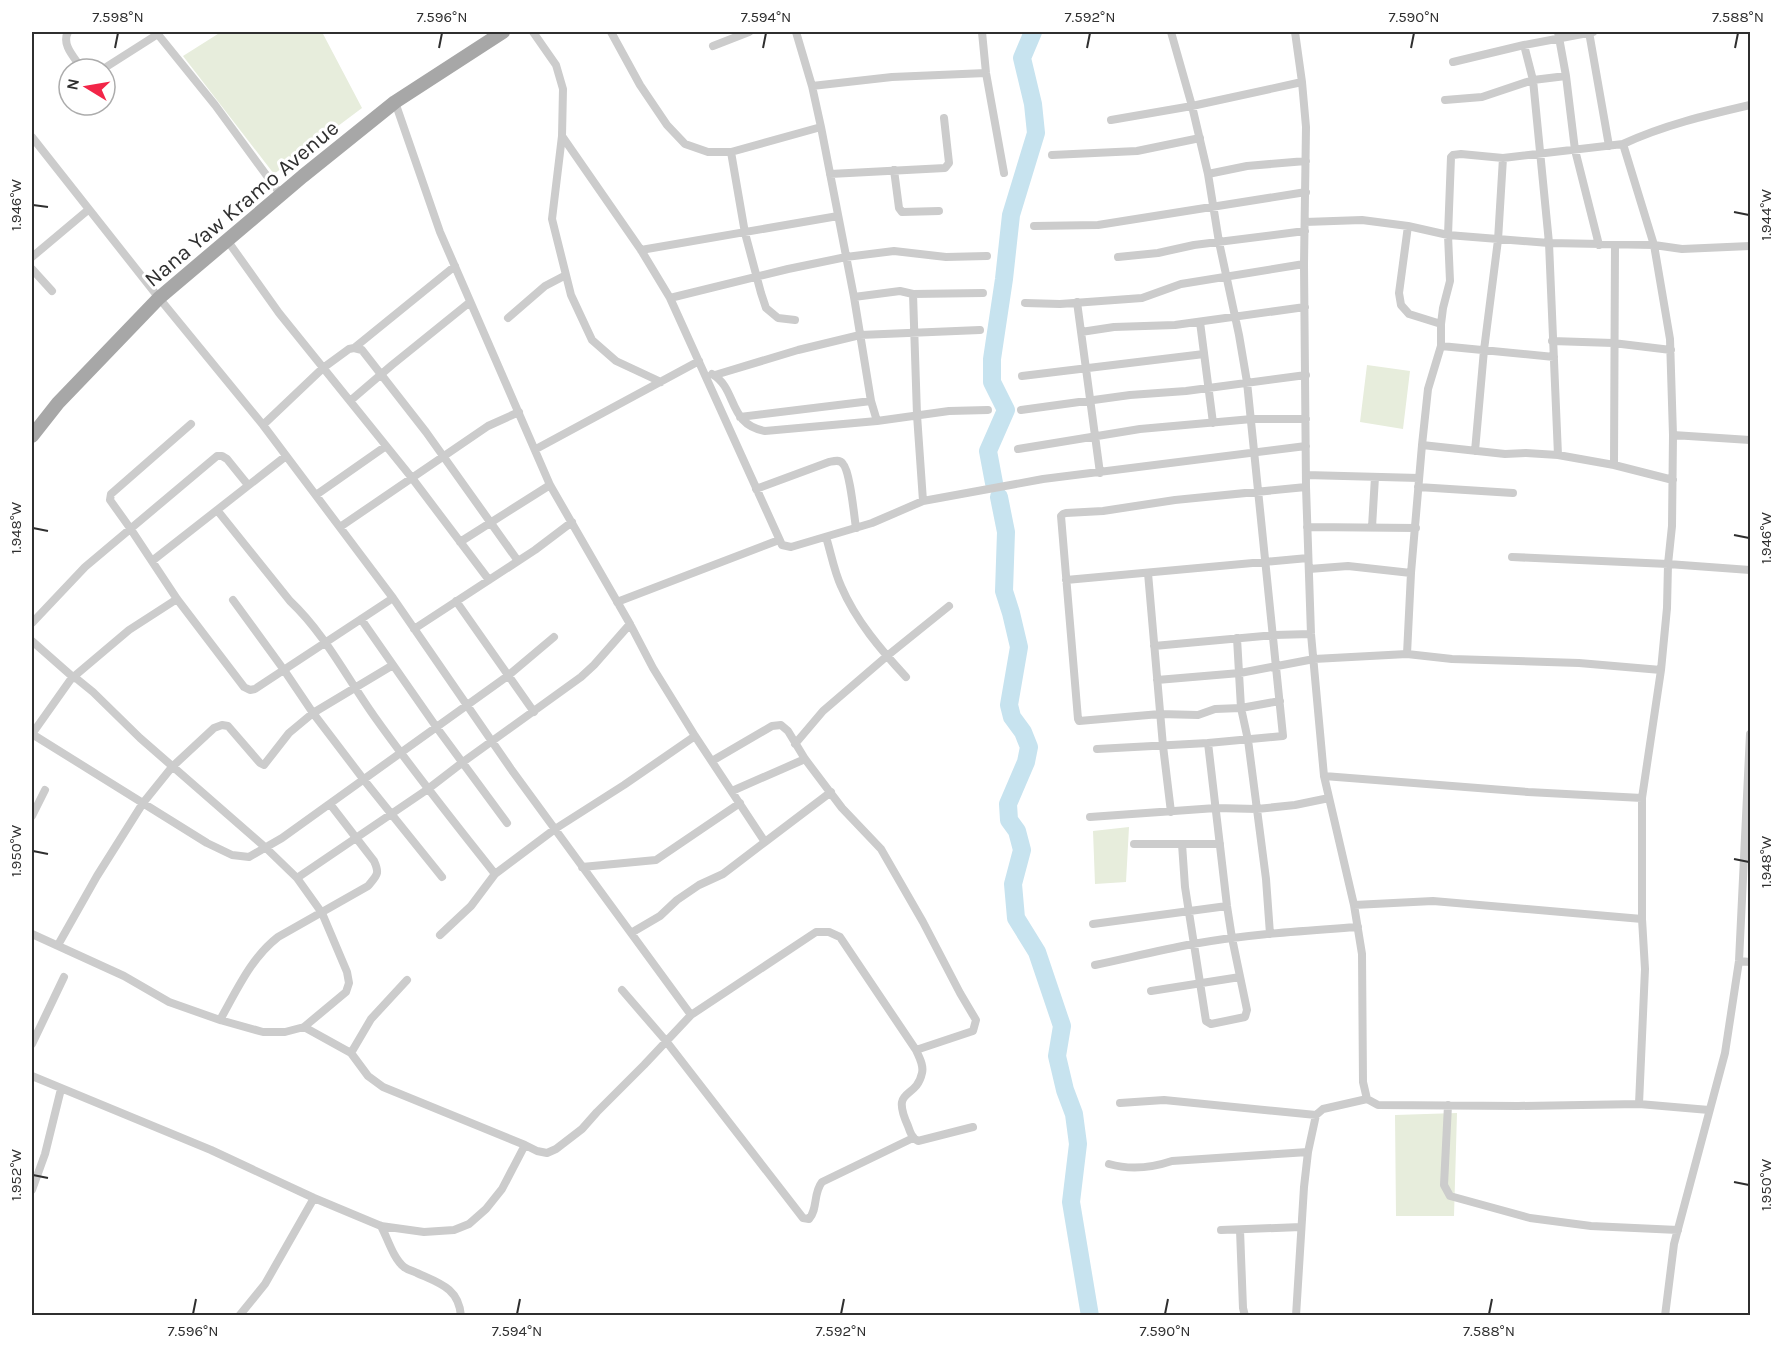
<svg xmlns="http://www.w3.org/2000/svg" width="1782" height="1347" font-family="Karla,sans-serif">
<rect width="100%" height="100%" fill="#fff"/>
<!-- green -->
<path fill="#e7eddc" d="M221,32h101l40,76 -88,66 -91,-118z
M1367,365l43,6 -7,58 -43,-7z
M1129,827l-3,55 -31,2 -2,-53z
M1457,1113l-3,103h-58l-1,-101z"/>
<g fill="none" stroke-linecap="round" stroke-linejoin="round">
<!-- river -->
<path stroke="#c7e3ef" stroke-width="18" d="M994,483l-6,-32 18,-41 -14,-28v-23l12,-80 7,-64 25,-82 -3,-29 -11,-46 11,-26
M999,497l7,35 -2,59 7,22 8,34 -10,58 3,12 11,15 6,15 -3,15 -18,42 1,16 8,11 5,19 -9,34 3,34 21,34 25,74 -5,30 8,34 9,24 4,30 -7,58 19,114"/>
<!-- minor -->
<path stroke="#ccc" stroke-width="8" d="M68,32c-7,13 7,26 14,37
M156,32l59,73 66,90
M533,32l23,33 7,24 -1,47 79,114 29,48 112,247 9,2 81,-24 51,-22 120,-22 263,-33
M611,32l29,53 27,40 18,19 23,8h23l90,-25
M796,32l16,54 9,41 33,170 17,104 6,20 72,-10 39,-1
M982,32l4,41 18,100
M1295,32l7,50 4,45 -2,137 2,223 5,147 13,142 30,129 8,49 1,128 4,17 11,6 140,1 121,-2 70,6
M1558,32l8,44 9,74 24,95
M1589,32l20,114
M1524,45l9,35 16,163 9,212
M713,46l36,-14
M1453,62l71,-17 69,-13
M103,69l55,-35
M812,86l80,-9 94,-4
M1445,100l37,-3 51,-17 33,-4
M395,102l45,130 110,253 80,139 23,44 42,68 70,106 -42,32 -24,11 -22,15 -17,16 -29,17
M1111,120l81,-14 110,-24
M562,136l-10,83 19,76 21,45 24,21 45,21
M32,137l127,161 104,127 130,173 118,171 180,246
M731,152l14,81 16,60 5,15 12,10 17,2
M1052,155l85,-4 63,-13
M894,170l5,38 3,4 37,-1
M830,174l115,-6 4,-5 -5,-45
M1208,174l39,-8 59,-5
M1305,222l57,-2 46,6 40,9 101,8 105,2 28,4 68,-3
M1034,226l64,-1 208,-33
M1408,226l-9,67 2,12 8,9 32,10v22l113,11
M227,240l52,73 133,165 77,102
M641,250l197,-34
M32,257l56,-47
M1118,257l40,-4 36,-8 111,-14
M32,269l20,22
M913,294l4,121 6,86
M854,297l46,-6 13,3 70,-1
M670,298l118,-29 58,-12 48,-6 52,6 41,-1
M1077,302l23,171
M1025,303l35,1 82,-6 39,-14 123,-20
M508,318l37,-32 21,-11
M1200,322l13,101
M1441,324l2,-16 7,-27 -2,-46 3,-78 2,-2 8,-1 42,4 120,-14
M1081,332l33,-5 61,-2 130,-18
M1552,341l61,2 58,7
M354,348l101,-82
M712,374c26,15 15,50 53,57l112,-10
M715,375l83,-25 62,-15 120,-5
M1022,376l182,-22
M350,401l42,-36 78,-63
M1021,410l109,-15 56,-4 120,-16
M740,417l131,-16
M191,424l-80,70 -1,6 20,28 47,71 67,88 6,3 5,-1 138,-91
M263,425l60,-57 26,-19 5,-1 8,2 64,82 92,129
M1673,435l77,5
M1422,445l6,-56 13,-43
M536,449l163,-88
M1018,449l122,-20 112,-10h54
M1475,451l9,-101 14,-110 5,-82
M1614,465l1,-220
M1306,475l113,3
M1418,487l95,6
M756,489l73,-27c5,-1 11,-3 14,2 7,7 11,51 13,64
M316,495l70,-49
M217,510l73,91c35,33 57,77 84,115 39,55 80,106 121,158
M340,527l148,-101 31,-14
M1307,527l109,1
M1372,527l3,-50
M826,537c5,16 8,34 15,49 15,35 40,64 65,91
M460,542l90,-57
M1512,557l156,7 82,6
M152,561l134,-105
M1309,569l39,-3 63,7 11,-128 83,9 21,-1 32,2 56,10 59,15
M1148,573l15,173 8,66
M1411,573l-4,81 45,5 127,4 82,7
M1066,580l242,-22
M233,600l51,70 29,43 51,67 78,97
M456,601l78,111
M617,602l162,-62
M361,619l76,109 70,95
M32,623l53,-56 132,-111h5l5,3 21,26
M414,629l121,-79 37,-28
M1237,638l4,70 7,32 18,139 4,55
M32,641l42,37 3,1 16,13 47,46 126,110 31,30 25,35 25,59 2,11 -3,9 -42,35 -19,5h-22l-43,-12 -51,-18 -45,-26 -92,-42
M1154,646l120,-11 37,-1
M1157,680l83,-7 74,-14 93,-5
M1280,701l-39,7 -26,1 -17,6 -38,-1 -81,7 -1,-2 -17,-203 2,-2 3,-1 37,-2 72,-11 131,-13
M32,734l175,109 25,12 17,2 33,-19 227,-163 45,-38
M32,734l39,-55 58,-49 48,-31
M795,744l28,-33 64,-55 62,-50
M1097,749l111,-6 75,-7 -36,-354 -8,-47 -20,-93 -11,-68 -16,-68 -21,-74
M1324,776l204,16 114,6
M732,791l73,-32
M32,816l13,-26
M1090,817l126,-9 41,1 38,-4 34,-7
M765,842l66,-50
M1134,844h86
M1182,844l3,43 21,134 5,3 34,-7 2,-7 -15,-72 -5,-32 -19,-163
M582,867l74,-7 84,-57
M297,878l131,-89 35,-27 118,-85 13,-12 36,-41
M1354,905l79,-4 209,18
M1093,924l134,-18
M440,935l31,-29 24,-32 60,-45 69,-44 71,-49
M58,945l39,-69 46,-73 29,-36 42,-39 8,-3 6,1 32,37 4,2 25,-32 24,-20 80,-48
M1739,961l11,1
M1095,965c33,-7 65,-15 98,-21 55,-10 110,-13 165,-17
M622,990l44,51 137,177 6,1c9,-10 4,-26 13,-37l91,-44
M1151,991l89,-14
M220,1020c17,-30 31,-62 58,-83l90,-51c9,-11 12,-12 6,-25l-44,-57
M304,1027l47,26 17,23 15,11 142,58 12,6 10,2 9,-4 26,-20 15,-17 47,-47 47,-50 125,-83h13l11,5 76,113 57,-19 3,-11 -16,-27 -37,-71 -42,-73 -39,-41 -37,-49 -17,-28 -7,-6 -9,1 -60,35
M32,1044l32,-67
M916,1050c3,7 8,15 6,23 -6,28 -32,13 -14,53 2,6 4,12 10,15l55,-14
M351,1053l20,-34 36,-39
M32,1076l179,74 103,48 67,28 43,6 30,-2 15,-6 17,-15 16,-20 23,-44
M1120,1103l44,-3 152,15
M1639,1104l6,-135 -3,-50v-121l19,-128 6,-62 1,-44 4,-38 1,-91 -3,-96 -16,-94 -31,-101c41,-19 84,-29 127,-39
M1448,1105l-4,80 6,11 80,22 61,8 87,4
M1109,1164c21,6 42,4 63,-3l136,-9
M32,1190l13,-36 16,-65
M381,1226c7,13 12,32 23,41 4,3 9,4 13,6 22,10 42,15 44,43
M1221,1230l80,-3
M1240,1230l3,78 2,8
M239,1316l26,-32 49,-86
M1296,1316l8,-129 4,-35 8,-37 7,-6 44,-10
M1665,1316l9,-72 51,-191 14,-92 11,-227"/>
<!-- primary -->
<path stroke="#a7a7a7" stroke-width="14" d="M32,436l26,-33 101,-105 144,-122 92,-74 108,-70"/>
</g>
<!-- ticks -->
<path fill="none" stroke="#2f2f2f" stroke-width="2" d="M115,48l3,-15M439,48l3,-15M763,48l3,-15M1087,48l3,-15M1411,48l3,-15M1735,48l3,-15M33,205l15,2M1734,212l15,3M33,528l15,3M1734,535l15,3M33,851l15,3M1734,859l15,3M33,1175l15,3M1734,1182l15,3M193,1314l3,-15M517,1314l3,-15M841,1314l3,-15M1165,1314l3,-15M1489,1314l3,-15"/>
<g text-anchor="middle" stroke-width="6" stroke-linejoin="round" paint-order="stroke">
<!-- street labels -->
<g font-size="22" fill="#2f2f2f" stroke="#fff">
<text transform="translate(241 203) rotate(-40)" y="8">Nana Yaw Kramo Avenue</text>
</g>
</g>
<!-- border -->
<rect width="1782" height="1347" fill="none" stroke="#ffffff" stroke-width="66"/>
<!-- north arrow -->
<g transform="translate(87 87) rotate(281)"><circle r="28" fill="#ffffff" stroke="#acacac" stroke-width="1.5"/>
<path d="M0-4.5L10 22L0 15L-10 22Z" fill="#f22548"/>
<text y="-9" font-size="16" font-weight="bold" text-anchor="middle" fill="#2f2f2f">N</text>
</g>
<rect x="33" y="33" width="1716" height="1281" fill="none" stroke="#2f2f2f" stroke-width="2"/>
<g font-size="15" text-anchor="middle" fill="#2f2f2f">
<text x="118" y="22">7.598°N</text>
<text x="442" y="22">7.596°N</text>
<text x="766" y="22">7.594°N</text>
<text x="1090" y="22">7.592°N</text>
<text x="1414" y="22">7.590°N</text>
<text x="1738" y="22">7.588°N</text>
<text transform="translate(16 205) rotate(-90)" y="5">1.946°W</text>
<text transform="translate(1766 215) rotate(-90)" y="5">1.944°W</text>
<text transform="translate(16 528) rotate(-90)" y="5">1.948°W</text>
<text transform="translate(1766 538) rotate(-90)" y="5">1.946°W</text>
<text transform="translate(16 851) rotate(-90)" y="5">1.950°W</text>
<text transform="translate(1766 862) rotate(-90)" y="5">1.948°W</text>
<text transform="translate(16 1175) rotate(-90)" y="5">1.952°W</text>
<text transform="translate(1766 1185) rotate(-90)" y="5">1.950°W</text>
<text x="193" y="1336">7.596°N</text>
<text x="517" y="1336">7.594°N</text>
<text x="841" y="1336">7.592°N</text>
<text x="1165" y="1336">7.590°N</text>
<text x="1489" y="1336">7.588°N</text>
</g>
</svg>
